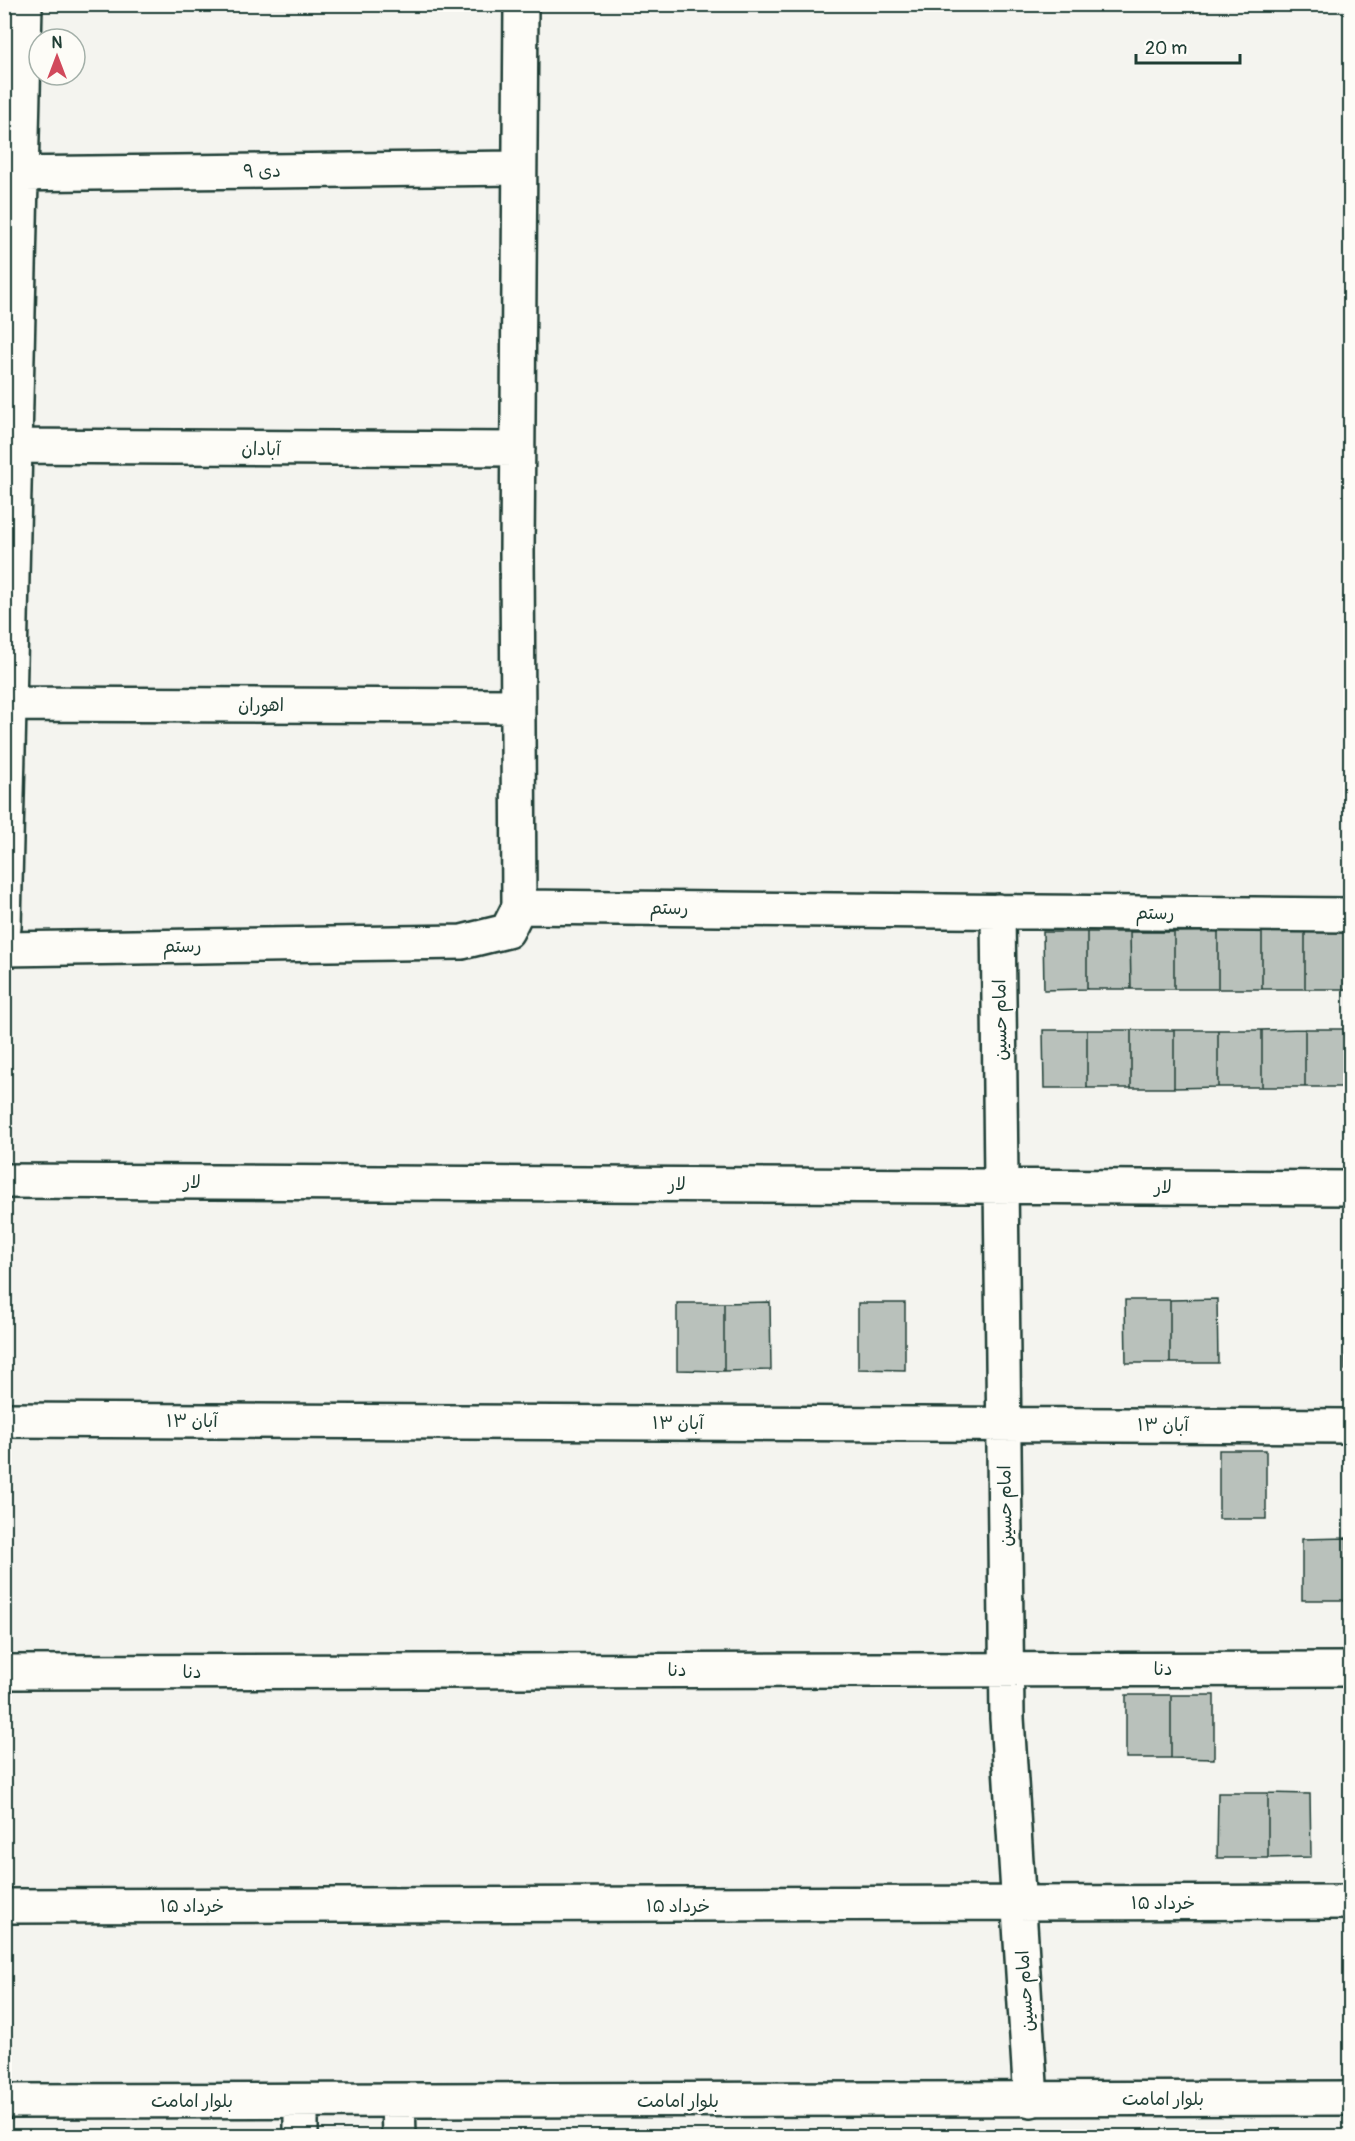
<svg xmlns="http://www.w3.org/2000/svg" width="1355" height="2141" font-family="Pangolin,'Playpen Sans Arabic',sans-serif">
<rect width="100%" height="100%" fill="#f4f4ef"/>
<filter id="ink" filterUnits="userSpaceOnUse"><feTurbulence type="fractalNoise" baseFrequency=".0167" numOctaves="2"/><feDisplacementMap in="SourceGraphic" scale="12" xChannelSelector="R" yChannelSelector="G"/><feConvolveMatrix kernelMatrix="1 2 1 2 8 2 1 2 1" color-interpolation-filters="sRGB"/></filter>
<g filter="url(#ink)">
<!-- building -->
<path fill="#b9c1bb" stroke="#1f3d34" stroke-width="1.5" d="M1218,931h44v58h-44z
M1218,931v58h-44v-57z
M1262,931h43v58h-43z
M1305,931h44v58h-44z
M1349,931h1v58h-1z
M1043,932h44v57l-43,1z
M1087,932h43l1,57h-44z
M1130,932h44v57h-43z
M1305,1029h44v58h-44z
M1305,1029v58h-43v-57z
M1349,1029h1v58h-1z
M1043,1030h44v58h-43z
M1087,1030h44v58h-44z
M1131,1030h43v58h-43z
M1174,1030h44v57l-44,1z
M1218,1030h44v57h-44z
M1217,1299l1,64h-48v-63z
M1125,1300h45v63h-44z
M1350,1301v69h-5l-1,-68z
M770,1302l1,68 -47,1v-68z
M677,1303h47v68l-47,-1z
M858,1303h47v67l-47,-1z
M1219,1450h47v69h-47z
M1347,1538l1,62h-46v-61z
M1126,1695h45v63h-45z
M1171,1695h43v64l-43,-1z
M1218,1793h50v65h-51z
M1268,1793l42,1 1,63 -43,1z"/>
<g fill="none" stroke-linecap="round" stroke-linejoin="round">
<defs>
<path id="minor" d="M4,174l515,-6
M4,446l514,3
M4,704l514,2
M519,907l831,8
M998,911l9,807 24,382
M4,927l21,-923
M4,949l458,-7 45,-11 12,-24 -2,-354 4,-549
M4,1181l1346,7
M4,1420l1346,6
M4,1672l1346,-3
M4,1906l1346,-4"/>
<path id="tertiary" d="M4,2101l1346,-3
M301,2101v35
M398,2101l1,35"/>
</defs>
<!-- minor casing -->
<use href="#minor" stroke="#1f3d34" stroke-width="38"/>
<!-- tertiary casing -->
<use href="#tertiary" stroke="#1f3d34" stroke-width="38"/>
<!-- minor -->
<use href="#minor" stroke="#fdfcf7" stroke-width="33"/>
<!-- tertiary -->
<use href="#tertiary" stroke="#fdfcf7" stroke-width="33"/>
</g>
</g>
<g text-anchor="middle" stroke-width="5" stroke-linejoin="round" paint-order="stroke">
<!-- street labels -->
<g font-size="18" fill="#1f3d34" stroke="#fdfcf7">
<text transform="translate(262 171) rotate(-1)" y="6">۹ دی</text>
<text transform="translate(261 449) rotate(1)" y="6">آبادان</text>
<text x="261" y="711">اهوران</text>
<text transform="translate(669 908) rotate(1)" y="6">رستم</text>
<text transform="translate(1155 913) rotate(1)" y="6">رستم</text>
<text transform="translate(182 946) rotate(-1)" y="6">رستم</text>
<text transform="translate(1000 1020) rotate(-91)" y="6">امام حسین</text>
<text x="192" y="1188">لار</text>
<text x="677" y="1190">لار</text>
<text x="1163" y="1193">لار</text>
<text x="192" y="1427">۱۳ آبان</text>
<text x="678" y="1429">۱۳ آبان</text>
<text x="1163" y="1431">۱۳ آبان</text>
<text transform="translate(1005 1506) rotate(-91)" y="6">امام حسین</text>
<text x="1163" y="1675">دنا</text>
<text x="677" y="1676">دنا</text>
<text x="192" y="1678">دنا</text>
<text x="1163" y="1909">۱۵ خرداد</text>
<text x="192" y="1912">۱۵ خرداد</text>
<text x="678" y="1912">۱۵ خرداد</text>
<text transform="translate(1025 1991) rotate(-94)" y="6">امام حسین</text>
<text x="1163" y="2105">بلوار امامت</text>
<text x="192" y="2107">بلوار امامت</text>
<text x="678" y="2107">بلوار امامت</text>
</g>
</g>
<!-- margin -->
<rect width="1355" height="2141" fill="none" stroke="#fdfcf7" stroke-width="24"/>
<rect x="12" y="12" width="1331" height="2117" fill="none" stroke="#1f3d34" stroke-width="2" filter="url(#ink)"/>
<!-- north arrow -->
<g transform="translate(57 57)"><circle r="28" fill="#fdfcf7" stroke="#a4b0a9" stroke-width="1.5"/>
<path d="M0-4.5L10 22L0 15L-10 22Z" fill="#d1495b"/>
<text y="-9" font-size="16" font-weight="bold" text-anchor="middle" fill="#1f3d34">N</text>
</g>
<!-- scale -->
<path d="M1136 54v9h104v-9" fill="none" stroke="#1f3d34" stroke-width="3"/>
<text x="1145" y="54" font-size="18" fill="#1f3d34" stroke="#fdfcf7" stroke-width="4.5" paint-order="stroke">20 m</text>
</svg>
